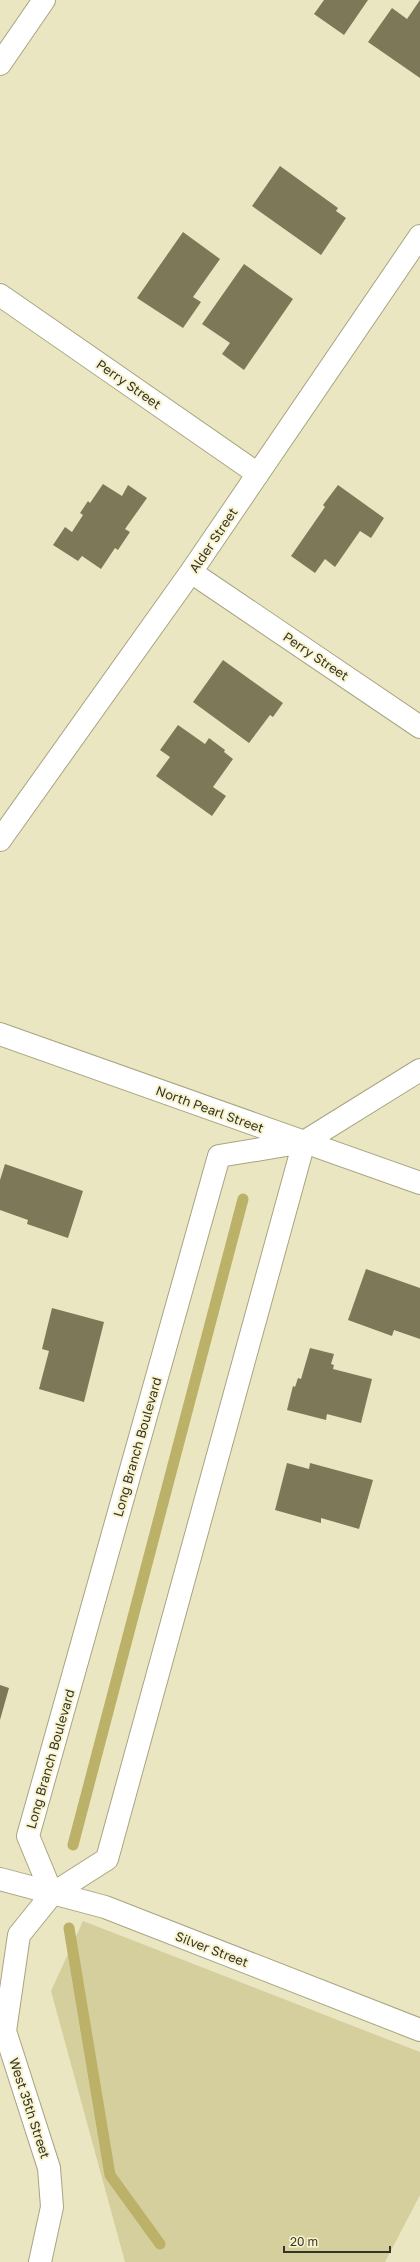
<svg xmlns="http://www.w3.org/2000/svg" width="420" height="2262" font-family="'Golos Text',sans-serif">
<rect width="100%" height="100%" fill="#ebe6c2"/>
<!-- green -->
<path fill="#d5cf9e" d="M83,1921l337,131v143l-35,67h-260l-74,-271z"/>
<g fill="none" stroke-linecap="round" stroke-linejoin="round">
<!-- stream -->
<path stroke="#bcb168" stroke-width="11" d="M73,1845l170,-646
M69,1928l41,247 50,69"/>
</g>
<!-- building -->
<path fill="#7d7857" d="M324,0h44l-24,35 -30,-21z
M420,0v78l-52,-36 24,-34 15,11z
M280,166l58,42 -2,3 10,7 -25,37 -69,-49z
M183,232l37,27 -27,38 8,5 -18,26 -46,-30z
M244,264l49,35 -49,71 -22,-16 8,-11 -28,-19z
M103,484l19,12 6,-11 19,13 -22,31 5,3 -12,18 -3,-2 -14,21 -19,-13 -4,5 -25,-16 12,-18 7,5 11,-17 -3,-2 8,-12 2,2z
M338,485l46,33 -13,20 -11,-7 -25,36 -10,-8 -10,14 -24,-17 34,-49 -2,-2z
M223,660l60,43 -10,14 -3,-2 -21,28 -56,-41z
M178,725l27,19 4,-6 16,12 -1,2 9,7 -20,28 13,9 -14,20 -56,-40 14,-19 -10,-7z
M5,1164l78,27 -15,47 -41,-14 1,-4 -28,-10v-30z
M366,1269l54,19v51l-26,-9 -2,6 -44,-16z
M52,1308l52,14 -20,80 -45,-13 10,-38 -7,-2z
M310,1348l24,6 -3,10 3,1 -1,4 39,10 -11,44 -34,-9 -1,6 -39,-10 6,-24 2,1 3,-9 3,1z
M287,1463l22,6 1,-6 63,17 -14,49 -38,-11v5l-46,-13z
M0,1685l9,3 -9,32z"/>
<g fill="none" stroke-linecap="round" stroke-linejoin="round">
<defs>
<path id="minor" d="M0,64l44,-64
M0,295l258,179
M191,572l229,155
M0,840l191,-268 229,-336
M0,1879l105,28 315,123
M52,1894l-24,-58 191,-680 85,-14 116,-72
M40,2262l12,-55 -3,-39 -44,-137 14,-96 33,-41 55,-35 197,-717"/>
<path id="tertiary" d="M0,1034l420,149"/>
</defs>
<!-- minor casing -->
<use href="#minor" stroke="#a8a481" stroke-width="24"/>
<!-- tertiary casing -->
<use href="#tertiary" stroke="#a8a481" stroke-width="24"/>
<!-- minor -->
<use href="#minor" stroke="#fff" stroke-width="22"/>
<!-- tertiary -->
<use href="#tertiary" stroke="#fff" stroke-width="22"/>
</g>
<g text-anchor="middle" stroke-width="4" stroke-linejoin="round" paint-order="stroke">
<!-- street labels -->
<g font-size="13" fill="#363426" stroke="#f8f4cf">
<text transform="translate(129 384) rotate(35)" y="5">Perry Street</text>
<text transform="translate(213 540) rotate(-56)" y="5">Alder Street</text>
<text transform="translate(316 656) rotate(34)" y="5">Perry Street</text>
<text transform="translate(210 1109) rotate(20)" y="5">North Pearl Street</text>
<text transform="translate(137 1447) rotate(-74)" y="5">Long Branch Boulevard</text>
<text transform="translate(50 1759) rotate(-74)" y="5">Long Branch Boulevard</text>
<text transform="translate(212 1949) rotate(21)" y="5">Silver Street</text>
<text transform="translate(30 2108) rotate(72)" y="5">West 35th Street</text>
</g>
</g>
<!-- scale -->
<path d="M284 2246v6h106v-6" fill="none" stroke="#363426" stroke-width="2"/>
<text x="290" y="2246" font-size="12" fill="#363426" stroke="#f8f4cf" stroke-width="3" paint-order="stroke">20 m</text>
</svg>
